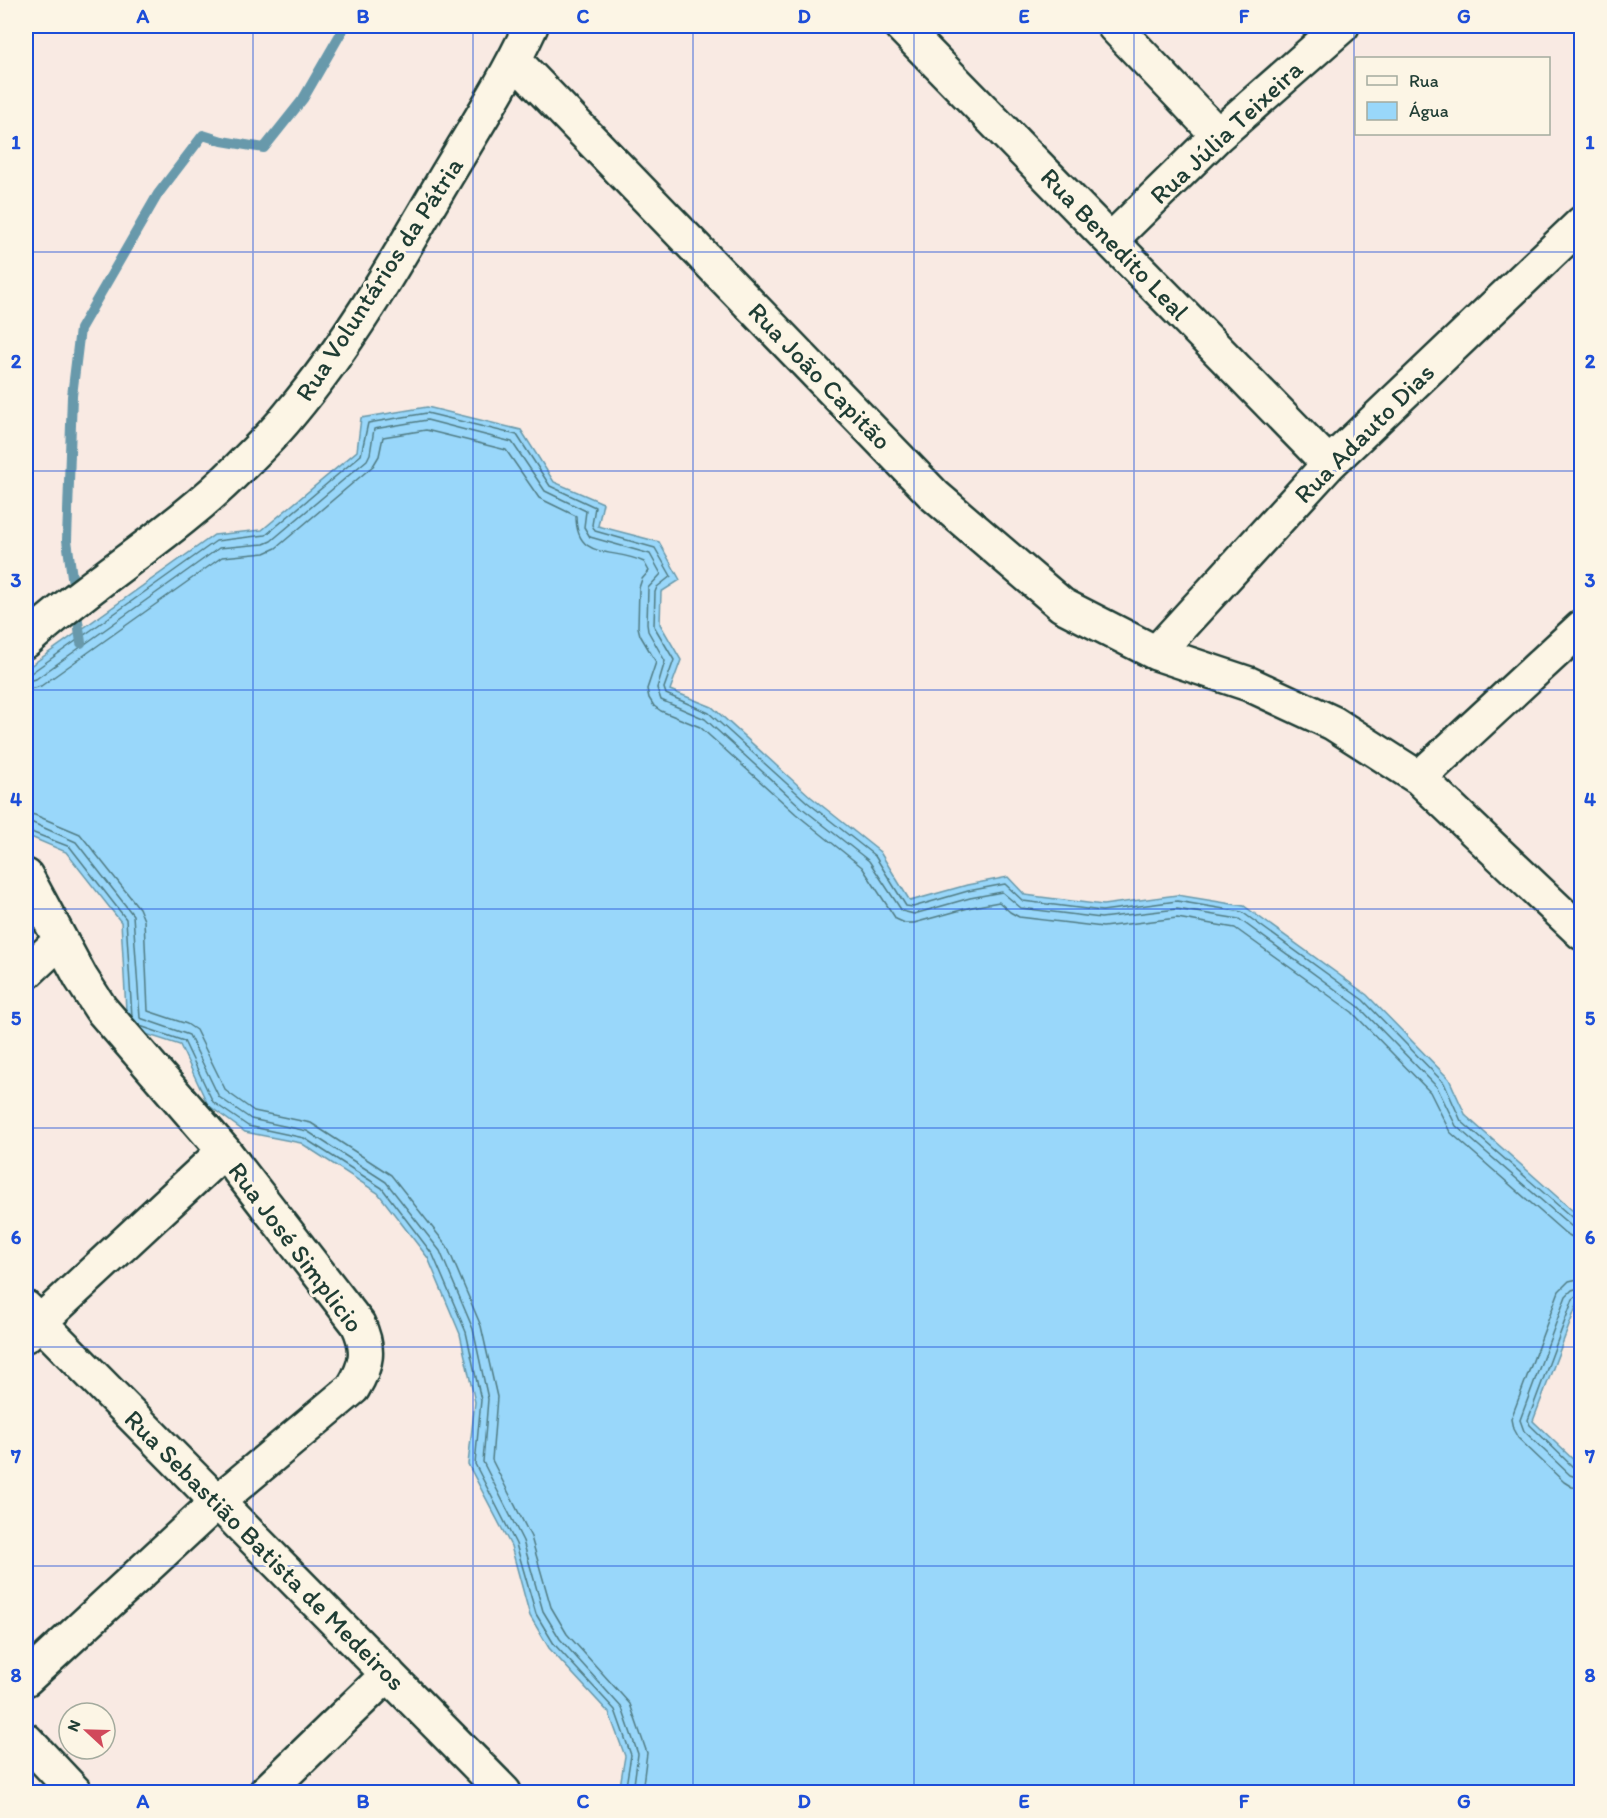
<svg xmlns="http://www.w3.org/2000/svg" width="1607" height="1818" font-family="Itim,sans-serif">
<rect width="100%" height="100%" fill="#f9eae3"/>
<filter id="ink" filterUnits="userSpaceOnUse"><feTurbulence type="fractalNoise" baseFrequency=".0167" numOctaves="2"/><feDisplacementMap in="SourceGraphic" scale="12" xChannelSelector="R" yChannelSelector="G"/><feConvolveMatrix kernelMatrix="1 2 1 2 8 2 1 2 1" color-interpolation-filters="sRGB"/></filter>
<g filter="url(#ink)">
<!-- water -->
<path fill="#99d7fa" stroke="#6899ab" stroke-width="1.5" d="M427,407l94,23 33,52 49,21 -5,23 61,16 21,38 -19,12 -1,32 21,36 -11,30 42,17 99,90 69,55 30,49 57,-16 41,-8 17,18 78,10 74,-10 67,11 123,89 82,84 17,37 115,102v76l-48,127 48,46v325h-962l6,-36 -16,-43 -60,-65 -19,-32 -19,-70 -43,-82 7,-62 -15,-68 -32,-76 -50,-65 -77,-50 -56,-11 -37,-27 -28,-60 -53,-17 -6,-106 -55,-70 -40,-17v-166l188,-134 48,-5 95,-79 4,-33z"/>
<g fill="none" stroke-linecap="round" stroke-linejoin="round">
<!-- shore -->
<path stroke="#507b83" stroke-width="1.5" d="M26,674l5,-1 185,-132 50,-6 95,-80 7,-32 59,-10 90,22 33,51 45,21 -3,18 3,6 60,17 16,28 -14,11 -2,5 -1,34 20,34 -10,28 2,6 43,19 98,89 68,54 31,50 7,1 55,-16 37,-7 18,17 79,10 75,-10 65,11 121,88 81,83 17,38 114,99 7,2
M26,681l10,-2 183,-131 45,-4 7,-3 96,-81 3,-6 4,-25 53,-9 85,22 33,49 41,20 -2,16 6,10 60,17 11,20 -13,14 -1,36 1,7 17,30 -8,27 4,12 44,19 97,89 67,53 33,50 12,3 56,-16 32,-6 19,16 80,10 76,-9 62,10 119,87 79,81 19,39 115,100 11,4
M26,690l15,-4 181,-129 43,-4 11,-5 97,-82 6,-10 4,-19 43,-7 80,20 33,48 37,18c0,46 38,31 68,46l5,9 -7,8 -3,9 -1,39 2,8 16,27 -9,27 2,9 5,8 7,5 39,16 96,87 66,53 34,52 9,4h9l58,-16 27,-5 11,10 9,5 84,10 74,-9 58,10 117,84 78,80 20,40 115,101 9,5 8,1
M26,813l9,2 45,19 59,74 5,12 4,91 39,13 9,6 30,61 28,20 57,12 80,52 56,71 34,80 16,71 -5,63 39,77 20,70 16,27 63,70 17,49 -5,39
M26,822l7,1 43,19 57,73 7,103 49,17 30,62 32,22 56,12 79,51 54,69 33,78 15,70 -5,63 40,79 20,70 17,28 62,69 16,46 -5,38
M26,830l44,17 56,72 6,98
M140,1026l44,15 29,61 35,24 56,12 78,50 51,67 33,77 15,68 -6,64 41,80 20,70 18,30 61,66 16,45 -6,37
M1582,1278l-13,3 -10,10 -48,128 2,10 5,9 46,44 8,5 10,1
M1582,1287l-10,3 -6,6 -46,124 4,11 46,44 12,4
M1582,1295l-5,1 -4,3 -45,121 2,5 45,44 7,2"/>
<!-- stream -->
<path stroke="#6899ab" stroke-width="10" d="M81,643l-14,-103 5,-144 8,-67 78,-135 45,-59 19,6 42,7 39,-49 42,-73"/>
<defs>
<path id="street" d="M901,26l428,438
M1114,26l104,109
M515,61l420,435 127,109 94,48 93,31 84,39 86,55 163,155
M1112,239l106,-104 124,-109
M1156,653l173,-189 253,-241
M1419,778l163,-151
M26,876l55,102 20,31 123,142 134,173c12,25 9,41 -5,64l-136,114 -191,177
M26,973l34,-32
M26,1308l478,484
M26,1335l198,-184
M26,1740l49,52
M266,1792l122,-118"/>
<path id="secondary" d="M26,641c68,-62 149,-108 214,-174 17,-17 35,-34 50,-53 59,-70 106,-152 152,-231 31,-52 64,-103 89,-157"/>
</defs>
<!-- street casing -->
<use href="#street" stroke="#1f3d34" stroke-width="38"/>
<!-- secondary casing -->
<use href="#secondary" stroke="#1f3d34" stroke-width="38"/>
<!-- street -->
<use href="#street" stroke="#fcf5e5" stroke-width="33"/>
<!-- secondary -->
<use href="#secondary" stroke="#fcf5e5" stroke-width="33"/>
</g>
</g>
<!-- grid -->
<path fill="none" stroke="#1d4ed8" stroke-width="1.5" stroke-opacity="0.55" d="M253,26v1766M473,26v1766M693,26v1766M914,26v1766M1134,26v1766M1354,26v1766M26,252h1556M26,471h1556M26,690h1556M26,909h1556M26,1128h1556M26,1347h1556M26,1566h1556"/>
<g text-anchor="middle" stroke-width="6" stroke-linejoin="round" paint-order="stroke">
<!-- street labels -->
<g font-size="26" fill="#1f3d34" stroke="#fcf5e5">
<text transform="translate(1226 132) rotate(-43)" y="9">Rua Júlia Teixeira</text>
<text transform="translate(1115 244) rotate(46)" y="9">Rua Benedito Leal</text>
<text transform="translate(379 279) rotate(-57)" y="9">Rua Voluntários da Pátria</text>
<text transform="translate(820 376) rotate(46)" y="9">Rua João Capitão</text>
<text transform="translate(1364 433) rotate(-45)" y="9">Rua Adauto Dias</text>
<text transform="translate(296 1247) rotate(53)" y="9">Rua José Simplicio</text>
<text transform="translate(265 1550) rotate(45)" y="9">Rua Sebastião Batista de Medeiros</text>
</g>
</g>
<!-- margin -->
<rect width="1607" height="1818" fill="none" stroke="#fcf5e5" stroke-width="66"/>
<!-- legend -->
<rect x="1355" y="57" width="195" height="78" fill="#fcf5e5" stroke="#a4ab9e" stroke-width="1.5"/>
<rect x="1367" y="76" width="30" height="9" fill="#fcf5e5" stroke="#a4ab9e" stroke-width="1.5"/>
<text x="1409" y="87" font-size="18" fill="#1f3d34">Rua</text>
<rect x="1367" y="102" width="30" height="18" fill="#99d7fa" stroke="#a4ab9e" stroke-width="1.5"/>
<text x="1409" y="117" font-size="18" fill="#1f3d34">Água</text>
<!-- north arrow -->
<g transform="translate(87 1731) rotate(292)"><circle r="28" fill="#fcf5e5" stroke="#a4ab9e" stroke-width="1.5"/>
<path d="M0-4.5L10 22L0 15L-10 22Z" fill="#d1495b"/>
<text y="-9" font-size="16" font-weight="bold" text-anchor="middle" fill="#1f3d34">N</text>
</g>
<rect x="33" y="33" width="1541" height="1752" fill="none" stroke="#1d4ed8" stroke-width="2"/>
<g font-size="20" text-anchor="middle" font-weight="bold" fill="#1d4ed8">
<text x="143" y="23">A</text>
<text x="363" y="23">B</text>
<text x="583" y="23">C</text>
<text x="804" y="23">D</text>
<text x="1024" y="23">E</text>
<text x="1244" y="23">F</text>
<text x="1464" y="23">G</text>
<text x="16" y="149">1</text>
<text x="1590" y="149">1</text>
<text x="16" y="368">2</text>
<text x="1590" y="368">2</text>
<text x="16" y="587">3</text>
<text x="1590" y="587">3</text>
<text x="16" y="806">4</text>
<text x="1590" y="806">4</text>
<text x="16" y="1025">5</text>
<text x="1590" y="1025">5</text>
<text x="16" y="1244">6</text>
<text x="1590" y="1244">6</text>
<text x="16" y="1463">7</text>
<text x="1590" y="1463">7</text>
<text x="16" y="1682">8</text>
<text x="1590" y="1682">8</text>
<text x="143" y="1808">A</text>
<text x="363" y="1808">B</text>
<text x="583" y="1808">C</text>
<text x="804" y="1808">D</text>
<text x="1024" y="1808">E</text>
<text x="1244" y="1808">F</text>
<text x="1464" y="1808">G</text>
</g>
</svg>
